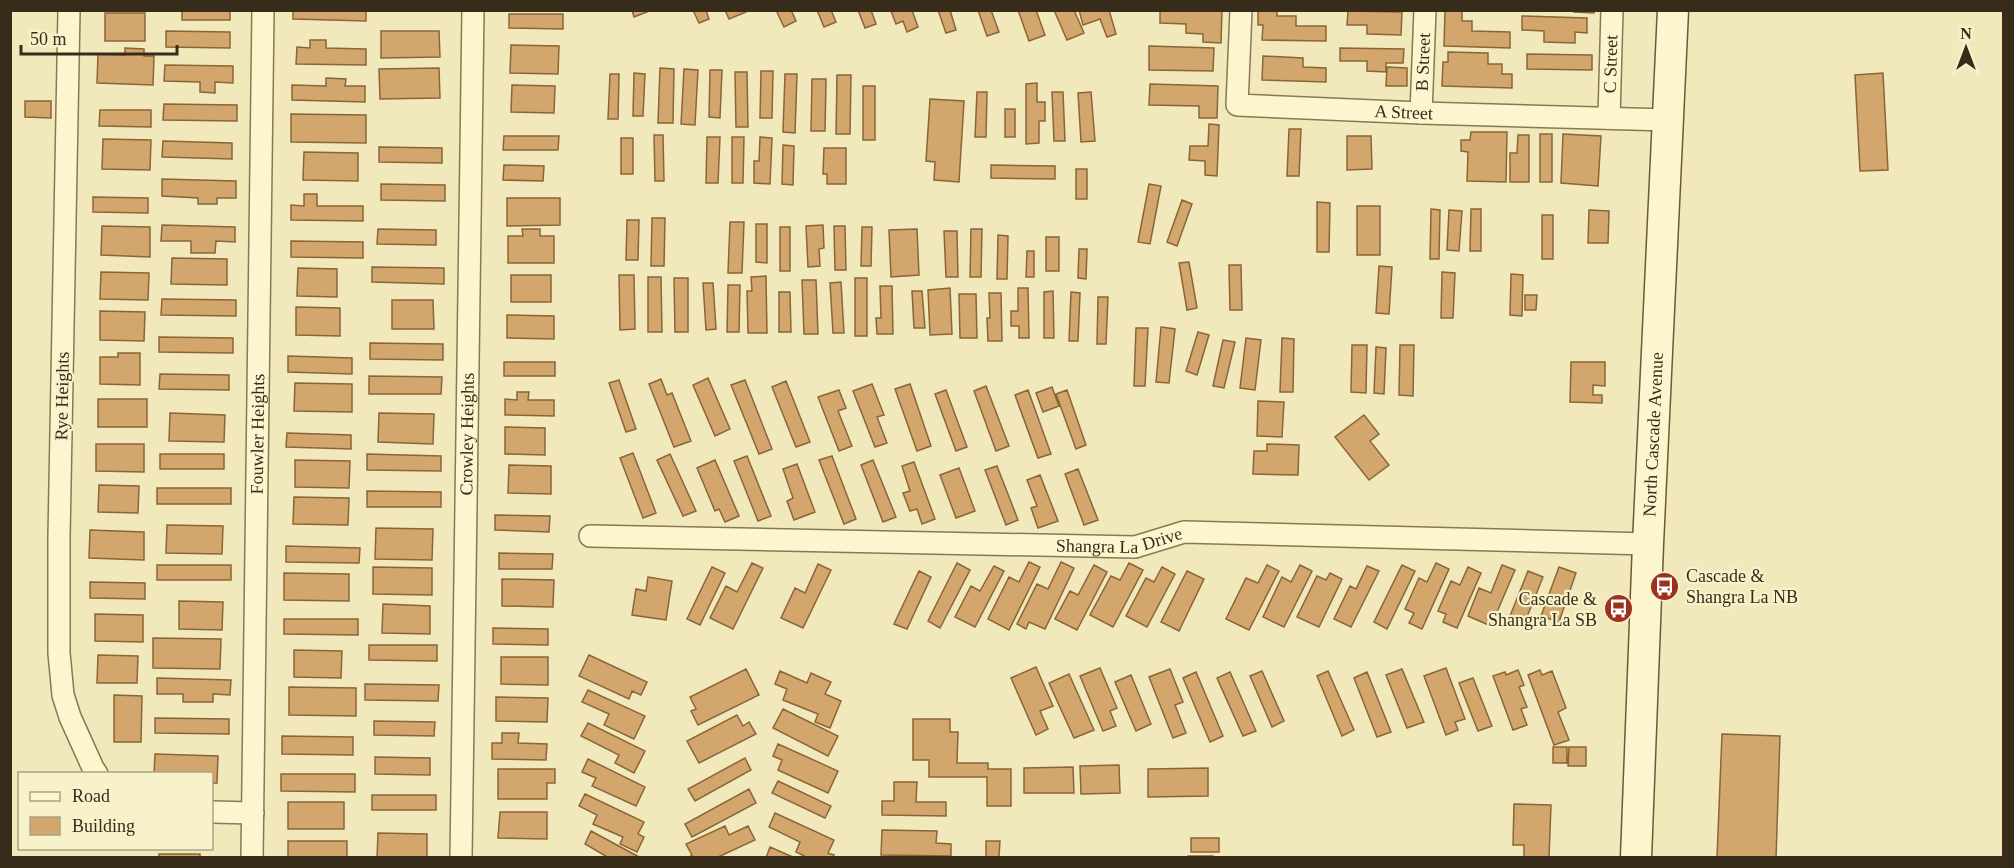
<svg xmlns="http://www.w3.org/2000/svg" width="2014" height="868" font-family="'Times New Roman',serif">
<rect width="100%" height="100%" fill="#f1e9bb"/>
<!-- building -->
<path fill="#d3a66d" stroke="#8a6537" stroke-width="1.5" d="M182,10h48v10h-48z
M293,10h73v11l-73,-2z
M632,10h20l-18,7z
M693,10h13l3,9 -10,4z
M725,10h21v2l-17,7z
M776,10h15l5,11 -12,6z
M817,10h14l5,12 -12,5z
M858,10h13l5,14 -11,4z
M912,10l6,17 -11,5 -4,-11 -7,3 -5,-13z
M938,10h12l6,20 -10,3z
M978,10h13l8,22 -12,4z
M1018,10h18l9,25 -16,6z
M1054,10h20l10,23 -17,7z
M1079,10h30l7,24 -9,3 -7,-18 -17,6z
M1160,10h62l-1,33 -18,-1v-8l-17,-1v-9l-26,-1z
M1258,10h19v6h19v10h30v15l-64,-1 1,-15h-5z
M1574,10h20v3l-20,-1z
M1348,11l54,1 -1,23 -34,-1v-9h-20z
M1445,11h17v10h10v10l38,1v16l-66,-2z
M105,13h40v28h-40z
M509,14h54v15l-54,-1z
M1522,16l65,2v15l-12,-1v11l-31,-1v-11l-22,-1z
M166,31l64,1v16l-64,-1z
M381,31h58l1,26 -59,1z
M310,40h16v8l40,1v16l-70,-1 1,-17 13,1z
M511,45l48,1 -1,28 -48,-1z
M1149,46l65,2 -1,23 -64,-1z
M125,48l19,1v7h10l-1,29 -56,-2 1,-29 27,1z
M1340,48l64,1 -1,14h-17v9l-19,-1v-10h-27z
M1448,52l40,1v11h14v10h10v14l-70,-2 1,-24h5z
M1527,54l65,1v15l-65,-1z
M1263,56l40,2v9l23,1v14l-64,-2z
M165,65l68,1v17l-18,-1v11l-15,-1v-10l-36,-1z
M1387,67l20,1v18h-21z
M439,68l1,30 -60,1 -1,-30z
M660,68l14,1 -1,54h-15z
M684,69l14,1 -3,55 -14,-1z
M710,70h12l-2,48 -11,-1z
M761,71h12l-1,47h-12z
M735,72h12l1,55h-12z
M634,73l11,1 -2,42h-10z
M1883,73l5,97 -28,1 -5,-96z
M610,74h9l-1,45h-10z
M785,74h12l-2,59 -12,-1z
M837,75h14l-1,59h-14z
M326,78l20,1 -1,7h20v16l-73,-2v-15l34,1z
M812,79h14l-1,52h-14z
M1037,83v19h8v19h-6v22l-13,1v-60z
M1150,84l68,2 -1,32h-18v-12l-50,-1z
M512,85l43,1 -1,27 -43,-1z
M863,86h12v54h-12z
M977,92h10l-1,45h-11z
M1052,92h11l2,49h-11z
M1091,92l4,49 -14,1 -3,-49z
M930,99l34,2 -5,81 -25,-2 1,-18 -9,-1z
M25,101h26v17l-26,-1z
M164,104l73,1v16l-74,-1z
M1005,109h10v28h-10z
M100,110h51v17l-52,-1z
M291,114l75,1v28l-75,-1z
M1209,124l10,1 -2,51 -12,-1v-14l-16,-1 1,-14h18z
M1289,129h12l-2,47h-12z
M1471,132h36l-1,50 -39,-1 1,-29 -7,-1v-11h9z
M1540,134h12v48h-12z
M1563,134l38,2 -3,50 -37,-3z
M654,135h9l1,46h-9z
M1518,135h11v47h-19v-29h7z
M504,136h55l-1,14h-55z
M1347,136h24l1,33 -25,1z
M707,137h13l-2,46h-12z
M732,137h12l-1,46h-11z
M760,137l12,1 -2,46 -16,-1v-22h5z
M621,138h12v36h-12z
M103,139l48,1 -1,30 -48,-1z
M163,141l69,2v16l-70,-2z
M783,145l11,1 -1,39 -11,-1z
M379,147l63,1v15l-63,-1z
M824,148h22v36h-19v-10h-4z
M304,152l54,1v28l-55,-1z
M504,165l40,1 -1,15 -40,-1z
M991,165l64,1v13l-64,-1z
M1076,169h11v30h-11z
M162,179l74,2v17h-19v6h-19v-6l-36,-2z
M381,184l64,1v16l-64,-1z
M1149,184l12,2 -11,58 -12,-2z
M304,194h13v12h46v15l-72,-1v-15l13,1z
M93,197l55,1v15l-55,-1z
M507,198h53v27l-53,1z
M1182,200l10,4 -15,42 -10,-4z
M1317,202l13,1 -1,49h-12z
M1357,206h23v49h-23z
M1431,209l9,1 -1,49h-9z
M1471,209h10v42h-11z
M1449,210l13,1 -3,40 -12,-1z
M1589,210l20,1 -1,32h-20z
M1542,215h11v44h-11z
M652,218h13l-1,48h-13z
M627,220h12l-1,40h-12z
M730,222h14l-2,51h-14z
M756,224h11v39l-11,-1z
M162,225l73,2v15l-19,-1 -1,12h-24v-12h-30z
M823,225l1,23 -5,1 1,17 -12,1 -2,-41z
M102,226l48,1v30l-49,-2z
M834,226h11l1,44h-11z
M780,227h10v44h-10z
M862,227h10l-1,39h-10z
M378,229l58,1v15l-59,-1z
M522,229h18v7h14v27h-46v-27h15z
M917,229l2,46 -28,2 -2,-47z
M971,229h11l-1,48h-11z
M944,231h13l1,46h-12z
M998,235l10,1 -1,43h-10z
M1046,237h13v34h-13z
M291,241l72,1v16l-72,-1z
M1079,249h8l-1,30 -8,-1z
M1027,251h7v26h-8z
M172,258l55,1v26l-56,-1z
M1189,262l8,46 -10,2 -8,-47z
M1229,265h12l1,45h-12z
M1379,266l13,1 -3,47 -13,-1z
M372,267l72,1v16l-72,-2z
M298,268l39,1v28l-40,-1z
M101,272l48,1 -1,27 -48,-1z
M1442,272l13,1 -2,45h-12z
M1511,274l12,1 -1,41 -12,-1z
M511,275h40v27h-40z
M619,275h15l1,54 -15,1z
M766,276l1,57h-19l-1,-42h5l-1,-14z
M648,277h13l1,55h-14z
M674,278h14v54h-13z
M855,278h12v58h-12z
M802,280h14l2,54h-14z
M841,282l3,51h-11l-3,-50z
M703,283h10l3,46 -10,1z
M728,285h12l-1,47h-12z
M880,286h12l1,48h-16l-1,-16h5z
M950,288l2,46 -22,1 -2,-45z
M1018,288h10l1,50h-10v-12h-8v-15h7z
M912,291h10l3,37h-11z
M1053,291l1,47h-10v-46z
M779,292h11l1,40h-12z
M1071,292l9,1 -2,48h-9z
M989,293h12l1,48h-14l-1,-23h3z
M959,294h17l1,44h-17z
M1525,295h12l-1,15h-11z
M1098,297h10l-2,47h-9z
M162,299l74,1v16l-75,-1z
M392,300h41l1,29h-42z
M296,307l44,1v28l-44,-1z
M100,311l45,1 -1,29 -44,-1z
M507,315l47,1v23l-47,-1z
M1161,327l14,2 -6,54 -13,-1z
M1136,328h12l-3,58h-11z
M1198,332l11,3 -12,40 -11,-4z
M159,337l74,1v15l-74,-1z
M1246,338l15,2 -6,50 -15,-2z
M1282,338l12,1 -1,53h-13z
M1223,340l12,2 -11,46 -11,-2z
M370,343l73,1v16l-73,-1z
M1352,345h15l-1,48 -15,-1z
M1400,345h14l-1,51 -14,-1z
M1376,347l10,1 -2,46 -10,-1z
M118,353h22v32l-40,-1v-27h18z
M288,356l64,2v16l-64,-2z
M504,362h51v14h-51z
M1571,362h34v24l-12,-1v10h9v8l-32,-1z
M160,374l69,1v15l-70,-1z
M369,376l73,1 -1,17h-72z
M708,378l22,51 -15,7 -22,-51z
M661,379l6,16 5,-2 19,48 -17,6 -25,-63z
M619,380l17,49 -10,3 -17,-49z
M745,380l27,69 -13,5 -28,-69z
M786,381l24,61 -14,5 -24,-60z
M295,383l57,1v28l-58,-1z
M872,384l12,31 -7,2 10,26 -12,4 -22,-56z
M910,384l21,62 -14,5 -22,-62z
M986,386l23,60 -13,5 -22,-60z
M1052,387l7,19 -16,6 -7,-19z
M839,390l7,18 -8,3 14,35 -13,5 -21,-54z
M946,390l21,57 -11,4 -21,-57z
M1028,390l23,64 -13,4 -23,-63z
M1067,390l19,55 -10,4 -20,-55z
M517,392h12l-1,8h26v16l-49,-1v-16l12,1z
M98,399h49v28h-49z
M1258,401l26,1 -2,35 -25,-1z
M170,413l55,2 -1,27 -55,-1z
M379,413l55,1 -1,30 -55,-2z
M1364,415l15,19 -9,7 19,24 -20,15 -34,-43z
M505,427l40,1v27l-40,-1z
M287,433l64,2v14l-65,-2z
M96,444h48v28l-48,-1z
M1267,444l32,1 -1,30 -45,-1 1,-23h13z
M633,453l23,60 -13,5 -23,-60z
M160,454h64v15h-64z
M367,454l74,2v15l-74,-1z
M670,454l26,57 -13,5 -26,-56z
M747,456l24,60 -13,5 -24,-60z
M832,456l24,63 -12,5 -25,-64z
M295,460l55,1 -1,27 -54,-1z
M715,460l24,56 -14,6 -6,-13 -4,2 -18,-43z
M873,460l23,57 -13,5 -22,-57z
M914,462l21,57 -13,5 -5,-15 -7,2 -7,-18 7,-2 -8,-25z
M797,464l18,48 -21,8 -7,-19 6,-3 -10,-29z
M509,465l42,1v28l-43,-1z
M997,466l21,54 -12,5 -21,-55z
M959,468l16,43 -19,7 -16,-43z
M1078,469l20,51 -14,5 -19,-51z
M1040,475l18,46 -20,7 -7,-20 6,-2 -10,-26z
M99,485l40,1 -1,27 -40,-1z
M157,488h74v16h-74z
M367,491l74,1v15h-74z
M294,497l55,1 -1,27 -55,-1z
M495,515l55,1 -1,16 -54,-2z
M167,525l56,1 -1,28 -56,-1z
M376,528l57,1 -1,31 -57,-1z
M90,530l54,2v28l-55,-2z
M286,546l74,2 -1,15 -73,-1z
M499,553l54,1 -1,15h-53z
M1029,562l11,5 -31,63 -21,-11 21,-42 10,5z
M1061,562l13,6 -29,61 -16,-7 -3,7 -9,-5 20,-40 11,5z
M752,563l11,5 -30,61 -23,-11 16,-32 11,6z
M957,563l13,7 -30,58 -12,-7z
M1129,563l14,7 -30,57 -23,-12 21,-39 9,4z
M1436,563l13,6 -27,60 -13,-6 5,-10 -9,-4 14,-31 8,4z
M818,564l13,6 -28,58 -22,-10 14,-30 10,5z
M157,565h74v15h-74z
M1094,565l13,7 -30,58 -22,-11 15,-28 8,4z
M1267,565l12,6 -30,59 -23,-11 20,-41 12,5z
M1300,565l12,6 -28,56 -21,-10 19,-40 9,5z
M1402,565l13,6 -28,58 -13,-7z
M1502,565l13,5 -24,56 -23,-10 11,-28 12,5z
M994,566l10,5 -29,56 -20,-10 16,-31 9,5z
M1367,566l12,5 -28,56 -17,-8 16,-33 6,3z
M373,567l59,1v27l-59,-1z
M712,567l13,6 -25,52 -13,-6z
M1162,567l13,7 -28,53 -21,-11 20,-38 8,4z
M1468,567l13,6 -24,55 -14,-6 3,-8 -8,-3 13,-30 9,4z
M1559,567l17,6 -17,49 -18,-6z
M919,571l12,6 -24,52 -13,-5z
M1187,571l17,8 -25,52 -18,-9z
M1528,571l15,6 -20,50 -15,-6z
M284,573l65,1v27l-65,-1z
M1330,573l12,6 -23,48 -22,-10 20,-41 9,4z
M648,577l24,4 -6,39 -34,-5 4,-26 10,2z
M502,579l52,1 -1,27 -51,-1z
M90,582l55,1v16l-55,-1z
M179,601l44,1 -1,28 -43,-1z
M383,604l47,2v28l-48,-1z
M95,614l48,1v27l-48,-1z
M284,619h74v16l-74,-1z
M493,628l55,1v16l-55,-1z
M153,638l68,1 -1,30 -67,-1z
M369,645h68v16l-68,-1z
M294,650l48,1 -1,27 -47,-1z
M98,655l40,1 -1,27h-40z
M589,655l58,27 -6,13 -9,-4 -3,8 -50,-23z
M501,657h47v28l-47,-1z
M1036,667l17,39 -13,5 8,18 -12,6 -25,-57z
M1100,668l17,40 -7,3 6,15 -13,5 -23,-55z
M1446,668l19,51 -10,3 3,8 -12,5 -22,-59z
M746,669l13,26 -61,30 -7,-14 5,-2 -6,-12z
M1170,669l13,33 -8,3 11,28 -13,5 -24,-61z
M1402,669l22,53 -17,6 -21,-53z
M1518,670l6,15 -5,2 8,20 -6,2 6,16 -14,5 -20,-54 12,-4 1,3z
M1540,670l2,5 10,-4 14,37 -8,4 11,28 -15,5 -26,-70z
M780,671l27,12 4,-10 20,9 -6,12 16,7 -11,27 -15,-6 3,-8 -35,-14 4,-11 -12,-5z
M1262,671l22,50 -12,6 -22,-51z
M1328,671l26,59 -12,6 -25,-60z
M1196,672l27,64 -13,6 -27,-64z
M1230,672l26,59 -13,5 -26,-58z
M1367,672l24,60 -14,5 -23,-59z
M1069,674l25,56 -20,8 -25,-55z
M1131,675l20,49 -15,7 -21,-49z
M157,678l74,2 -1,15 -17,-1v8h-30v-8h-26z
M1473,678l19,48 -14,5 -19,-48z
M365,684l74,1 -1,16 -73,-1z
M289,687l67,1v28l-67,-1z
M588,690l57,26 -11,23 -30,-14 5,-11 -27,-12z
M114,695l28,1 -1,46h-27z
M496,697l52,1 -1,24 -51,-1z
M783,709l55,27 -10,20 -55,-28z
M737,715l6,11 6,-4 7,12 -57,29 -12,-22z
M155,718l74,1v15l-74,-1z
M913,719h37v13h8l-1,31h31v6h23v37h-24v-29h-58v-17h-16z
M374,721l61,1 -1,14 -60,-1z
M588,723l57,28 -11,22 -19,-10 4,-8 -38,-19z
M502,733h17l-1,10 29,1 -1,16 -54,-1v-16h10z
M1722,734l58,2 -4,122h-59z
M282,736l71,1v18l-71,-1z
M778,744l60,27 -10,22 -50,-23 4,-10 -9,-4z
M1553,747h14v16h-14z
M1569,747h17v19h-18z
M155,754l63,2 -1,27h-5v-9h-58z
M375,757l55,1v17l-55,-1z
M745,758l6,12 -56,31 -7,-12z
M588,759l57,28 -9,19 -44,-20 4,-8 -14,-6z
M1119,765l1,28 -39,1 -1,-28z
M1073,767l1,26h-50v-25z
M1208,768v28l-60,1v-28z
M498,769h57v14h-8v16h-49z
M281,774h74v18l-74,-1z
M778,781l53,25 -6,12 -53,-25z
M894,782h23l-1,20h30v14l-64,-1v-14h12z
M749,789l7,14 -64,34 -7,-13z
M585,794l59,28 -6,12 6,3 -7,15 -17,-8 3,-7 -30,-13 4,-9 -18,-9z
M372,795h64v15h-64z
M288,802h56v27h-56z
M1514,804l37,1 -2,53h-25v-13h-11z
M500,812h47v27l-49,-1z
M775,813l59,27 -6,13 6,2 -1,3h-25l-12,-6 4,-10 -31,-15z
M725,826l4,9 19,-9 7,14 -39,18h-28l4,-3 -6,-11z
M882,830l55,1 -1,12 15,1v12l-70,-1z
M591,831l50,27h-32l-24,-14z
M378,833l49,1v24h-50z
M1191,838h28v14h-28z
M288,841h59v17h-59z
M986,841h14l-1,15 3,2h-16z
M770,847l25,11h-29z
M159,854h41v4h-41z
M1188,856h25v2h-25z"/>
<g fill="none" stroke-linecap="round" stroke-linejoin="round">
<defs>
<g id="street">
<path d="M69,10l-10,527v116l4,42 7,22 23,51 4,6"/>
<path id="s1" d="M1241,10l-4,95 184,8 247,7"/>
<path id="s2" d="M1421,113l4,-103"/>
<path id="s3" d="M1609,118l3,-108"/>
<path id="s4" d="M590,536l545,11 49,-15 464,12"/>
<path d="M212,812l41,1"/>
<path id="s5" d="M252,858l11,-848"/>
<path id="s6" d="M461,858l12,-848"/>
</g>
<g id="secondary">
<path id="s7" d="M1636,858l12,-314 25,-534"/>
</g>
</defs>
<!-- street casing -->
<use href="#street" stroke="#897853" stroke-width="24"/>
<!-- secondary casing -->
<use href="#secondary" stroke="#6b5937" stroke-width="33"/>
<!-- street -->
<use href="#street" stroke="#fcf5ce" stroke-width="21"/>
<!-- secondary -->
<use href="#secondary" stroke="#fcf5ce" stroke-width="30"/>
</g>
<!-- icons -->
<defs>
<symbol id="bus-disc" viewBox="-11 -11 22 22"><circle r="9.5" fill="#9d311f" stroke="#f8f2cb"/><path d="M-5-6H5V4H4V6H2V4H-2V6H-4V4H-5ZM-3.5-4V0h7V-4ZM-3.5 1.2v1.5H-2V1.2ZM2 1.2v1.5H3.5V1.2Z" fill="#fff"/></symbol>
</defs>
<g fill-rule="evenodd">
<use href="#bus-disc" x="1648" y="570" width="33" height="33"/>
<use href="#bus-disc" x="1602" y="592" width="33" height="33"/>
</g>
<g text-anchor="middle" stroke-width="4.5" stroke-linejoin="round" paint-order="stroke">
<!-- street labels -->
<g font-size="18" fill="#372c1a" stroke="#f8f2cb">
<text dy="6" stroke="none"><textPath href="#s2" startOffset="51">B Street</textPath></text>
<text dy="6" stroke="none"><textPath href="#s3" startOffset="54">C Street</textPath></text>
<text dy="6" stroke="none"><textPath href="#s1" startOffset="262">A Street</textPath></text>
<text transform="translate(62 396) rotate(-89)" y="6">Rye Heights</text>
<text dy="6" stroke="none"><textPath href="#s5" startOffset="424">Fouwler Heights</textPath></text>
<text dy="6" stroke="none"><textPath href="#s6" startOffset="424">Crowley Heights</textPath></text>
<text dy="6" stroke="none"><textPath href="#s7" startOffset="424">North Cascade Avenue</textPath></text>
<text dy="6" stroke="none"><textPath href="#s4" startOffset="530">Shangra La Drive</textPath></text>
</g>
<!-- poi labels -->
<g font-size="18" fill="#372c1a" stroke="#f8f2cb" text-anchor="start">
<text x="1686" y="582">Cascade &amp;<tspan x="1686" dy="21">Shangra La NB</tspan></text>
<text x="1597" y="605" text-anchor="end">Cascade &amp;<tspan x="1597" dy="21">Shangra La SB</tspan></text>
</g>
</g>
<!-- border -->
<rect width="2014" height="868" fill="none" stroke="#372c1a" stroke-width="24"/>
<!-- legend -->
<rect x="18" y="772" width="195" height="78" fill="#f8f2cb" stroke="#aba384" stroke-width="1.5"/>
<rect x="30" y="792" width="30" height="9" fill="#fcf5ce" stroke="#aba384" stroke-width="1.5"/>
<text x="72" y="802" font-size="18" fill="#372c1a">Road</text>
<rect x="30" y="817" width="30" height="18" fill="#d3a66d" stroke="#aba384" stroke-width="1.5"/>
<text x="72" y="832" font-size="18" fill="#372c1a">Building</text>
<!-- north arrow -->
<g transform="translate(1966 48)" stroke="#f8f2cb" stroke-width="4.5" paint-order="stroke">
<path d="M0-4.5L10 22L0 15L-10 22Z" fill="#372c1a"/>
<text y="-9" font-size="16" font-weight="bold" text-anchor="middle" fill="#372c1a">N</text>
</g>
<!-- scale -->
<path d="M21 45v9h156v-9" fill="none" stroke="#372c1a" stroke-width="3"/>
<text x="30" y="45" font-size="18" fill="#372c1a" stroke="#f8f2cb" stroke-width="4.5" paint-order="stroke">50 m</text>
</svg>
